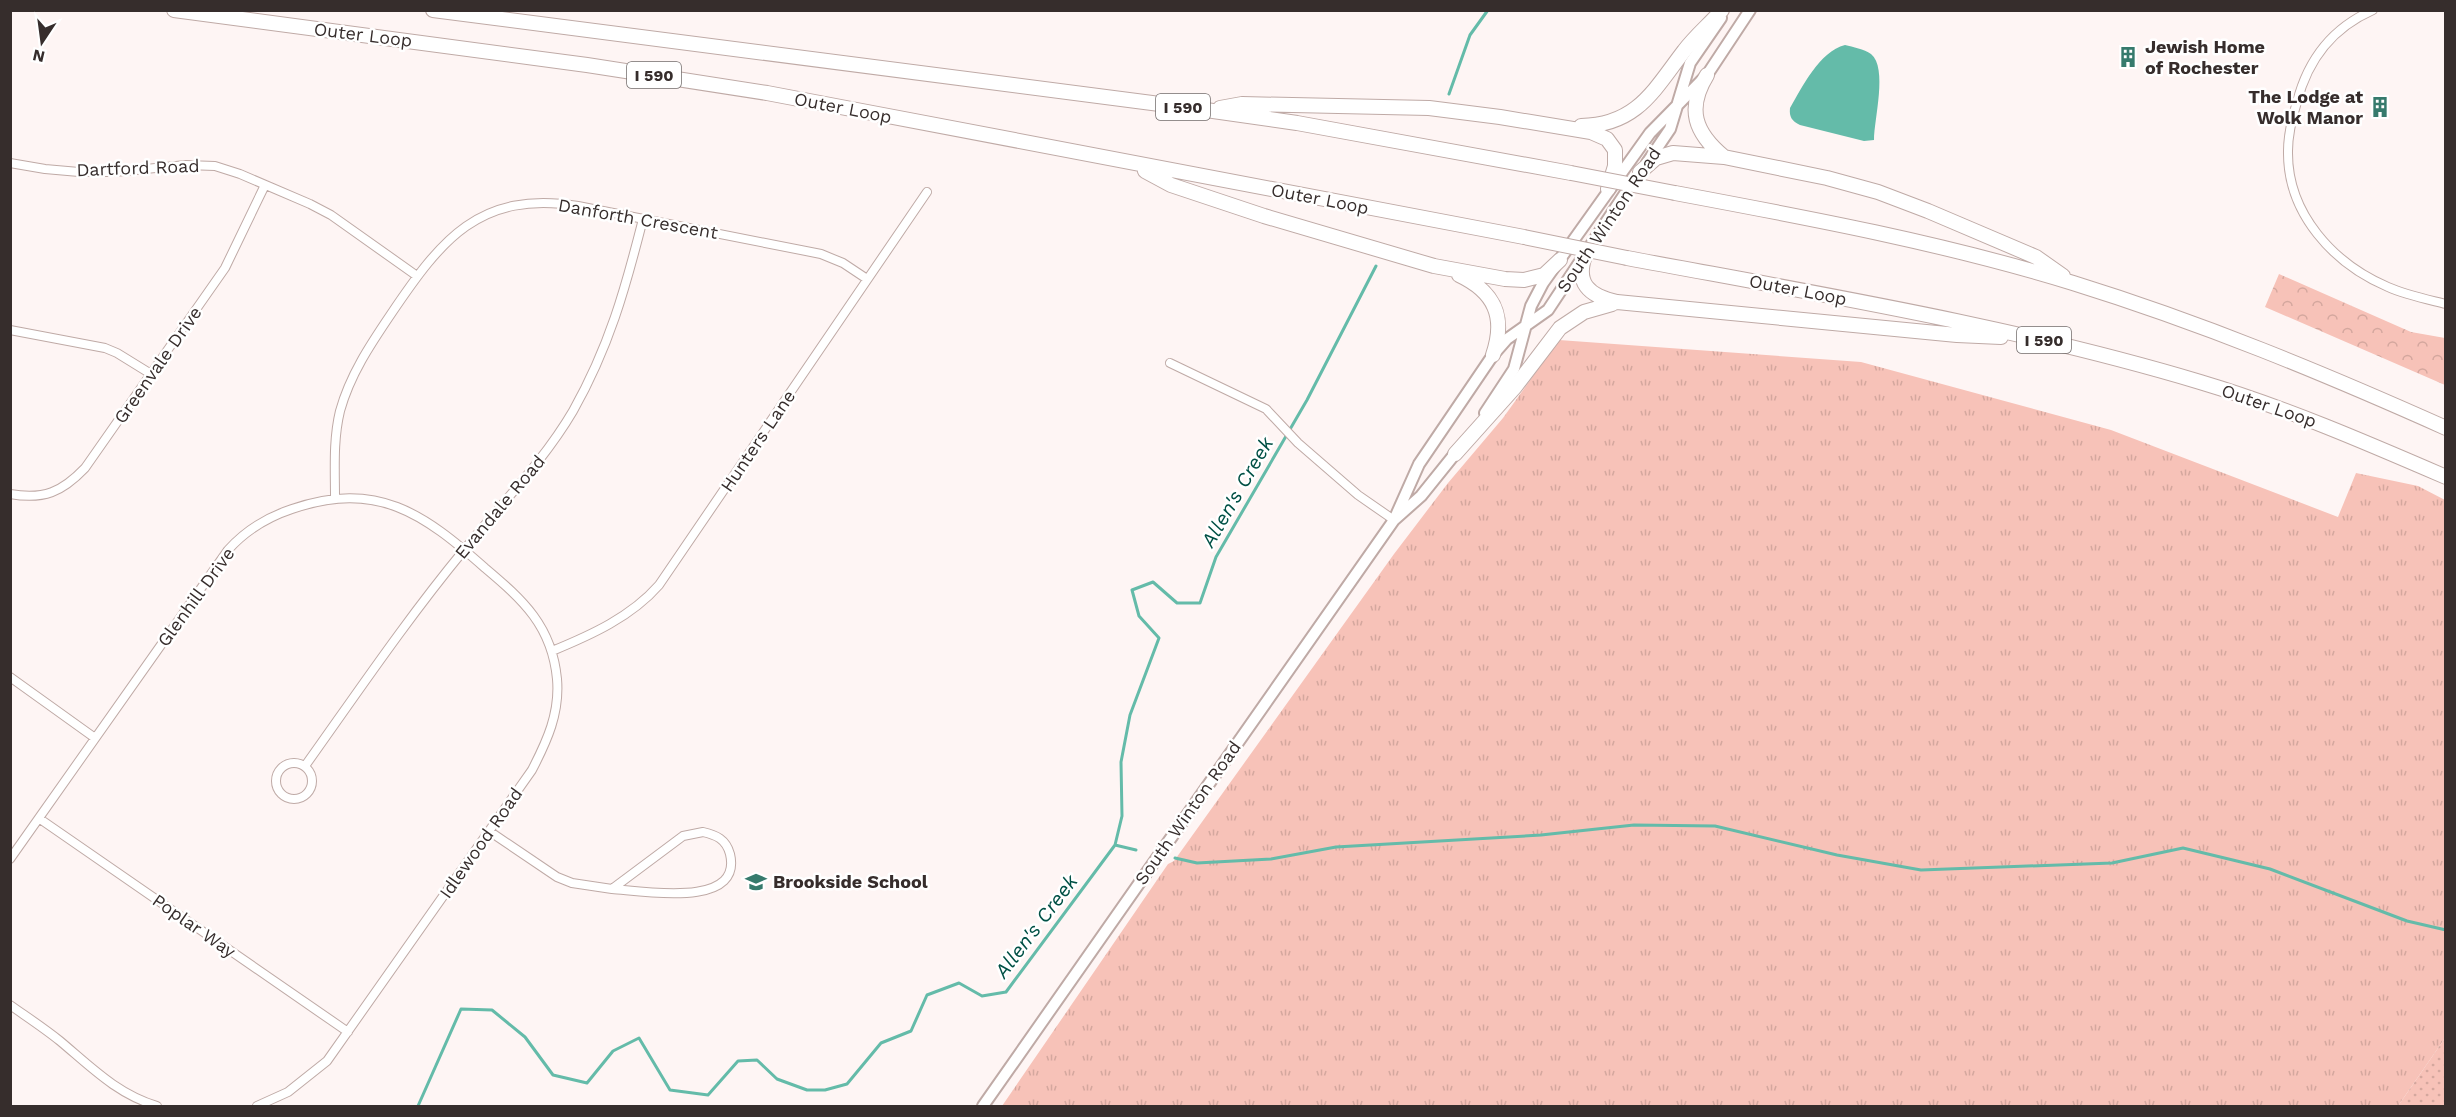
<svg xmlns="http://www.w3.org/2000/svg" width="2456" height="1117" font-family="'Work Sans',sans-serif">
<defs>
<pattern id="grass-tufts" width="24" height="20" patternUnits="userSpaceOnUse" patternTransform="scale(1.5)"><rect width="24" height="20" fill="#f7c2b8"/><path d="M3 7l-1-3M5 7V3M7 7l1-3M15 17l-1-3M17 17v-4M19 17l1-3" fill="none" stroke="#d4a79e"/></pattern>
<pattern id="forest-crowns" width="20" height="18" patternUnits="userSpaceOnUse" patternTransform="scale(1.5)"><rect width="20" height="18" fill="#f7c2b8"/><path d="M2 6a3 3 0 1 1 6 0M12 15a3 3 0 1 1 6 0" fill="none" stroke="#d4a79e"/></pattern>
<pattern id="park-dots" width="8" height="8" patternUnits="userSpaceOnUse" patternTransform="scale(1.5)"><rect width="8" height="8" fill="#f7c2b8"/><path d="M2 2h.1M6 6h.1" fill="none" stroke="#d4a79e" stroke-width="1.8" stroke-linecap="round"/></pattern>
</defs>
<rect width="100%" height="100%" fill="#fef5f4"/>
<!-- grass -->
<path fill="url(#grass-tufts)" d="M1559,340l302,22 250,68 227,87 18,-44 62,13 27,14v538l-47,68h-1396l166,-242 6,-3 220,-307 54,-71 55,-65z"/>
<!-- forest -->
<path fill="url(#forest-crowns)" d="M2279,274l132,58 34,6v47l-180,-78z"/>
<!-- park -->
<path fill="url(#park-dots)" d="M2445,1038v68h-47z"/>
<!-- water -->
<path fill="#64bba9" d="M1845,45c8,2 19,4 26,9 17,14 3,65 3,86l-10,1 -64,-16c-8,-4 -11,-8 -10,-17 13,-22 29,-56 55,-63z"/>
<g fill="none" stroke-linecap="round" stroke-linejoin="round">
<!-- stream -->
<path stroke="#64bba9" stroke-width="3" d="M1449,94l21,-59 18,-25
M1115,845l21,5
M1175,858l22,5 74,-4 65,-12 205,-12 93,-10 81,1 122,29 84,15 191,-7 71,-15 87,21 137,52 39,9
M418,1106l43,-97 31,1 33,27 28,38 34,8 26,-32 26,-13 31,52 38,5 30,-34 19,-1 20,19 30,11h18l22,-6 34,-41 30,-12 16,-36 32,-12 23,13 24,-4 109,-147 7,-29 -1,-54 9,-47 29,-77 -20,-22 -7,-26 21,-8 24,21h23l16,-46 91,-157 69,-134"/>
<defs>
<path id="minor" d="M2373,10c-41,18 -65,49 -76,92 -5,16 -9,32 -9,49 -1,63 46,113 100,136 18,8 38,12 58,17
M10,163l35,6 34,3h36l71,-7 29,1 25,8 70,30 21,11 86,61
M10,330l95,18 12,5 34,21
M1170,363l96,46 32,34 60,52 36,25
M10,494c34,6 52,-2 75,-26l140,-200 40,-83
M335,498c0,-29 -2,-58 5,-87 10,-36 30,-66 51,-97 50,-74 88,-124 187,-108l243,48 22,9 24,16
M552,651c39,-16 79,-34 107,-66l268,-393
M10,677l85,61
M276 781a18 18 0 1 1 36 0a18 18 0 1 1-36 0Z
M305,766c52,-73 102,-147 159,-216 37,-46 79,-88 109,-139 36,-64 52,-121 70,-192
M40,819l308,213
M489,831l68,46 15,6 40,6
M703,832c13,3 23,7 27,22 13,55 -88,37 -118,35l71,-53z
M10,859l218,-309c17,-19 40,-33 64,-41 85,-29 131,4 193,59 38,32 67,58 72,111 3,34 -10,62 -25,91l-205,291 -39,31 -31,14
M10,1005c17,12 34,23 50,36 31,26 57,53 97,65"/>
<path id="secondary" d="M1647,163l23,-34 20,-66 31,-45
M1485,413l29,-44 17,-63 12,-23 107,-150 57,-58 43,-65
M1394,520l27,-24 37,-46
M983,1106l411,-586 25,-56 74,-109 14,-16 41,-29 86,-130"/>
<path id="motorway" d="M174,10l413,55 180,28 757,144
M433,10l773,100 91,13 274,50
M1707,75c-21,34 -12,58 17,82
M1220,108l22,-4 187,4 71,9 91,15 16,7 8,11v16l-7,23
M1581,126c56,-1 73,-36 103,-75 11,-15 26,-27 38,-41
M1145,171l26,14 93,31 170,50 71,13 19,1 20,-5 16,-15
M1640,172l16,-14 17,-5 51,4 103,21 51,14 50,19 108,46 27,19
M1675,193c134,25 268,50 398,90 129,40 250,90 373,145
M1586,253c-12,30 3,43 31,49l340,33 44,2
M1627,258c192,36 386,68 573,124 84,25 165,60 246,95
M1459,275c36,17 47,42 34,80
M1455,454l60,-67 45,-59 24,-16 28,-8"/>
</defs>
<!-- minor casing -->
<use href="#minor" stroke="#bfaaa6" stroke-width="10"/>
<!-- secondary casing -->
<use href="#secondary" stroke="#bfaaa6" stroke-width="14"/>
<!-- motorway casing -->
<use href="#motorway" stroke="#bfaaa6" stroke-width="16"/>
<!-- minor -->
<use href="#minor" stroke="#fff" stroke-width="8"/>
<!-- secondary -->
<use href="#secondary" stroke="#fff" stroke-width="10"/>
<!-- motorway -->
<use href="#motorway" stroke="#fff" stroke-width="14"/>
<defs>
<path id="motorway-bridge" d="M1571,173l104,20
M1524,237l103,21"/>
</defs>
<!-- motorway-bridge casing -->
<use href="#motorway-bridge" stroke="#bfaaa6" stroke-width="16" stroke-linecap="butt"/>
<!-- motorway-bridge -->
<use href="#motorway-bridge" stroke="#fff" stroke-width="14"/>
</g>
<!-- icons -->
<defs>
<symbol id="building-bare" viewBox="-9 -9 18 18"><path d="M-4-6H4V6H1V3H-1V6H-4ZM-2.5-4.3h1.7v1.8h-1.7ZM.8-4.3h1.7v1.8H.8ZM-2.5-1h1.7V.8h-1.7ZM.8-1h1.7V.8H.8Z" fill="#367a6c" stroke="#fff" stroke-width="2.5" paint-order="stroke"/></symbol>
<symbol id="school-bare" viewBox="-9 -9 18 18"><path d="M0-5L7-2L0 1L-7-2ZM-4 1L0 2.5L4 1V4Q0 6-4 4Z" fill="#367a6c" stroke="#fff" stroke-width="2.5" paint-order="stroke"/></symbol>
</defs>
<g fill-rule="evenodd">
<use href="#building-bare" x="2113" y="42" width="30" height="30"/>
<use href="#building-bare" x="2365" y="92" width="30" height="30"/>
<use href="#school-bare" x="741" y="867" width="30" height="30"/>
</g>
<g text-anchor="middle" stroke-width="5" stroke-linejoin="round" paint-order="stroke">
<!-- shield labels -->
<g fill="#fff" stroke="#726c6b" stroke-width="1.5">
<rect x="627" y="62" width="54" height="26" rx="4.5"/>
<rect x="1156" y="94" width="54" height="26" rx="4.5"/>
<rect x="2017" y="327" width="54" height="26" rx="4.5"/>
</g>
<g font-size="16" font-weight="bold" fill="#362d2c">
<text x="654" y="81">I 590</text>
<text x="1183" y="113">I 590</text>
<text x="2044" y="346">I 590</text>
</g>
<!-- street labels -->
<g font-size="18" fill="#362d2c" stroke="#fff">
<text transform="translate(363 35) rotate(7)" y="6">Outer Loop</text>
<text transform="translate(843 108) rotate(11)" y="6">Outer Loop</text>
<text transform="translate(138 168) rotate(-2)" y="6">Dartford Road</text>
<text transform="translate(1320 199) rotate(11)" y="6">Outer Loop</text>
<text transform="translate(638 219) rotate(10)" y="6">Danforth Crescent</text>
<text transform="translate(1609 220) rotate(-56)" y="6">South Winton Road</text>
<text transform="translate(1798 290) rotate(11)" y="6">Outer Loop</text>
<text transform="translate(158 365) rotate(-55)" y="6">Greenvale Drive</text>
<text transform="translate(2269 406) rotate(19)" y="6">Outer Loop</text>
<text transform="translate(758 441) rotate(-56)" y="6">Hunters Lane</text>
<text transform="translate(500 507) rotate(-50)" y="6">Evandale Road</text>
<text transform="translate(196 597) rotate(-54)" y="6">Glenhill Drive</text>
<text transform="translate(1188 813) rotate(-55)" y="6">South Winton Road</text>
<text transform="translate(481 843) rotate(-55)" y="6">Idlewood Road</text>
<text transform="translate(194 926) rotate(35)" y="6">Poplar Way</text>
</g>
<!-- poi labels -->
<g font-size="18" font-weight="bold" fill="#362d2c" stroke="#fff" text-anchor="start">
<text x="2145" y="53">Jewish Home<tspan x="2145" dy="21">of Rochester</tspan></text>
<text x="2363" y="103" text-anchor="end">The Lodge at<tspan x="2363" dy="21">Wolk Manor</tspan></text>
<text x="773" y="888">Brookside School</text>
</g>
<!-- water labels -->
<g font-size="20" font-style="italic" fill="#005045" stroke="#fff">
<text transform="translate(1237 492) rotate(-60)" y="7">Allen's Creek</text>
<text transform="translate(1036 926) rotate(-53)" y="7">Allen's Creek</text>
</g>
</g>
<!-- border -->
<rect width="2456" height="1117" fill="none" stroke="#362d2c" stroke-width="24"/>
<!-- north arrow -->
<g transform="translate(42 42) rotate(193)" stroke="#ffffff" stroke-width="4.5" paint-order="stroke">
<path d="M0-4.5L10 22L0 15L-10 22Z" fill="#362d2c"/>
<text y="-9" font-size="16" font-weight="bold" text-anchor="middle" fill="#362d2c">N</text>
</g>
</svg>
